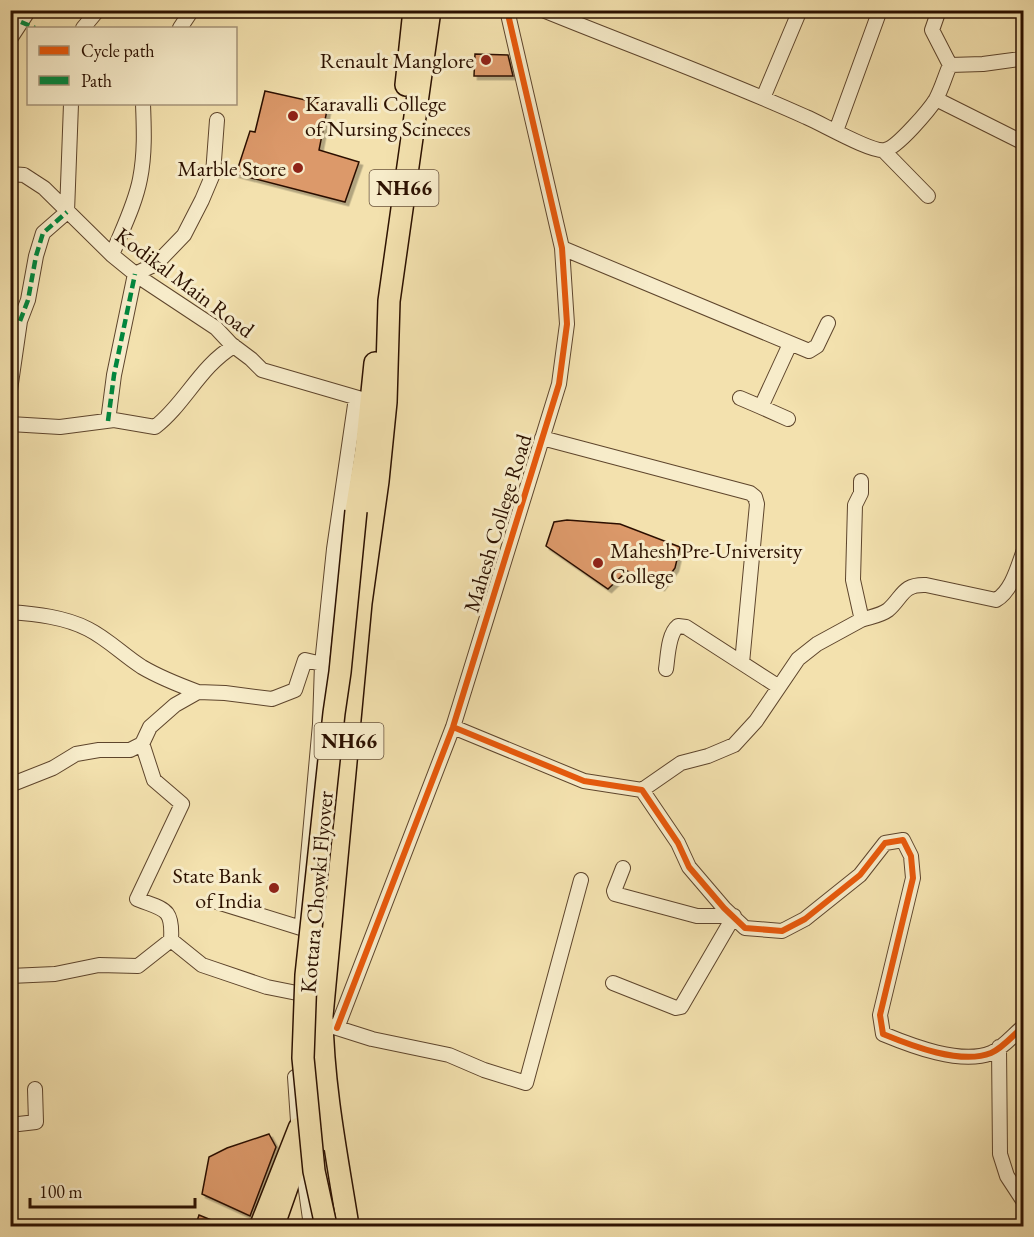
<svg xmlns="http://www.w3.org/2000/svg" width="1034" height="1237" font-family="'EB Garamond',serif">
<defs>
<filter id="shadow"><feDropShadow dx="3.5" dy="3.5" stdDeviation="0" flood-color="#0004"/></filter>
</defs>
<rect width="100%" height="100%" fill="#f3e1ae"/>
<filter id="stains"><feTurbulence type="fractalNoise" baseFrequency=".00333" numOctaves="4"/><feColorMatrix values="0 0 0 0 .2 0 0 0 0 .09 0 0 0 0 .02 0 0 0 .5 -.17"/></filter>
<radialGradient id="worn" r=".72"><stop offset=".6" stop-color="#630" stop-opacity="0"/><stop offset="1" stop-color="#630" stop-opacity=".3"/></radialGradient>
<!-- building -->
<path fill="#dc996a" stroke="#2c1100" stroke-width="1.5" filter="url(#shadow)" d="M475,54l33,1 5,21h-39z
M265,91l63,14 -9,45 40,12 -14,40 -109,-28 14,-43 5,1z
M567,520l53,4 60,23 -5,21 -14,19 -34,-16 -19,18 -62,-43 8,-24z
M269,1134l7,13 -26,69 -48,-22 7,-37 18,-9z
M199,1215l27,11v1h-31z"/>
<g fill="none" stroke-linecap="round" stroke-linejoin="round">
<defs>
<path id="minor" d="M543,10c88,36 177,68 263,107 15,6 66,36 79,33 12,-2 45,-41 51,-51 6,-11 9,-23 14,-34l33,-1 37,-5 4,-5
M939,10l-7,20 18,35
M83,28l15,-18
M180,28l12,-18
M10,39l19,-29
M763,98l37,-88
M936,99l88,44
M836,131l44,-121
M884,151l44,45
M10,174l14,1 20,13 68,67 27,22 77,51 15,16 20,15 11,11 103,30
M562,248l247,103 8,-5 11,-23
M112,255c10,-25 23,-50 28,-76 5,-25 4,-50 3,-75
M10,390l10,-69 8,-21 8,-44 7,-23 24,-21 4,-108
M740,398l21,9 29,-63
M761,407l27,12
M108,421l6,-46 21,-101 21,-10 28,-29 18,-35 11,-26 4,-54
M10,424l50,3 54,-7 41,7c30,-23 45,-61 79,-81
M542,438l208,55 5,4 2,7 -15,159
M10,612c26,2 55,5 78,17 20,10 35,26 54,38 17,10 37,18 56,25
M861,620c8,-3 19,-4 27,-10 15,-13 14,-26 38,-25l70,15c16,-9 22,-34 28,-50
M666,669c2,-13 2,-35 12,-43l8,1 93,60
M453,727l131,54 58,9 36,53 11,24 35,41 21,20 37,3 23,-12 55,-44 25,-32 18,-3 8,16 2,22 -33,137 3,19c29,12 78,31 108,19 12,-5 23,-19 33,-27
M10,785l43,-17 23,-14 23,-4h31l12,-6 8,-17 25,-22 23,-13 27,1 47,6 23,-9 10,-30 17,4
M642,790l39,-27 27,-7 26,-11 22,-24 42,-62 19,-15 44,-24v-4l-8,-36 2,-75 6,-12v-12
M623,868l-9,23 1,3 82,22h37
M214,901l87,27
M302,923l18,-199 2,-60 12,-115 22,-151
M171,940l31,25 65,22 30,6
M10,976l45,-2 44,-9 39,1 33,-26c2,-33 -7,-30 -34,-41l45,-95 -28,-24 -12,-37
M613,983l63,25 5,-1 53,-91
M331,1026l41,13 77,16 35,15 42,13 55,-203
M337,1028l116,-301 106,-343 8,-60 -5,-76 -55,-238
M999,1047l1,107 7,22 17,26
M295,1077l4,59
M10,1125l26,-3 -1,-33
M301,1155l10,71"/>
<path id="major" d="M259,1226l39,-99 22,-8
M275,1226l26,-74 33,-17"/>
<path id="highway" d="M406,85l8,-75
M356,511l10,-61 9,-87
M348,1226c-11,-69 -25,-139 -26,-210l39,-413 17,-122 8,-79 3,-101 41,-291"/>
</defs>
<!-- minor casing -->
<use href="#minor" stroke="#5e452c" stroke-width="16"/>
<!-- major casing -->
<use href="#major" stroke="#2c1100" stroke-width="21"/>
<!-- highway casing -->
<use href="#highway" stroke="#2c1100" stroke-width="24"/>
<!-- minor -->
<use href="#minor" stroke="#f7ecca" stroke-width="14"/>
<!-- major -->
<use href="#major" stroke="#f3e1ae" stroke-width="18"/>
<!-- highway -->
<use href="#highway" stroke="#f3e1ae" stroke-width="21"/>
<defs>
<path id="highway-bridge" d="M326,1226l-12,-55 -11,-113 3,-83 28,-262 6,-41 16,-161"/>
</defs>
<!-- highway-bridge casing -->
<use href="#highway-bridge" stroke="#2c1100" stroke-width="24" stroke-linecap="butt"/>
<!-- highway-bridge -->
<use href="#highway-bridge" stroke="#f3e1ae" stroke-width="21"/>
<!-- quiet -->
<path stroke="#00873e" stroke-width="4.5" stroke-dasharray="9 4.5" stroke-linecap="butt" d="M21,22l14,6
M20,321l8,-21 8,-44 7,-23 24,-21
M108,421l6,-46 21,-101"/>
<defs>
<path id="cycleway" d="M453,727l131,54 58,9 36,53 11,24 35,41 21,20 37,3 23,-12 55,-44 25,-32 18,-3 8,16 2,22 -33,137 3,19c29,12 78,31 108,19 12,-5 23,-19 33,-27
M337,1028l116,-301 106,-343 8,-60 -5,-76 -55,-238"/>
</defs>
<!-- cycleway casing -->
<use href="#cycleway" stroke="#f7ecca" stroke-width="10"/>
<!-- cycleway -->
<use href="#cycleway" stroke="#e8590c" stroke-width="6"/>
</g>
<!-- markers -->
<g fill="#8f2418" stroke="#f7ecca" stroke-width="2">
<circle cx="486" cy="60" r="6"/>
<circle cx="293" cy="116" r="6"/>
<circle cx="298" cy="168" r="6"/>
<circle cx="598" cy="563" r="6"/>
<circle cx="274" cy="888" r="6"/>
</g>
<g text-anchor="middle" stroke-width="6" stroke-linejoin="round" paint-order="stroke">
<!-- shield labels -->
<g fill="#f7ecca" stroke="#69533d" stroke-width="1.5">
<rect x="369.5" y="170" width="69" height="36" rx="4.5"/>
<rect x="314.5" y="723" width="69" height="36" rx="4.5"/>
</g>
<g font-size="21" font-weight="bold" fill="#2c1100">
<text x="404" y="195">NH66</text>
<text x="349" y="748">NH66</text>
</g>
<!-- poi labels -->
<g font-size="22" fill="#2c1100" stroke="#f7ecca" text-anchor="end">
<text x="474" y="68">Renault Manglore</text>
<text x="305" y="111" text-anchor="start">Karavalli College<tspan x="305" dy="25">of Nursing Scineces</tspan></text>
<text x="286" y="176">Marble Store</text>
<text x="610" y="558" text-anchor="start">Mahesh Pre-University<tspan x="610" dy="25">College</tspan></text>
<text x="262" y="883">State Bank<tspan x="262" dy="25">of India</tspan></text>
</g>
<!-- street labels -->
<g font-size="22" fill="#2c1100" stroke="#f7ecca">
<text transform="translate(185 282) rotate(37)" y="8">Kodikal Main Road</text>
<text transform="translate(497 523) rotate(-73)" y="8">Mahesh College Road</text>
<text transform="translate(316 892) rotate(-85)" y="8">Kottara Chowki Flyover</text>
</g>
</g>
<!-- margin -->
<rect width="1034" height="1237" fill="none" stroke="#f3e1ae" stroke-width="36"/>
<rect x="12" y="12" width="1010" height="1213" fill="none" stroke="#2c1100" stroke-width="3"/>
<rect x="18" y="18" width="998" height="1201" fill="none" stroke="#2c1100" stroke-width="1.5"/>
<!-- legend -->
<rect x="27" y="27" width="210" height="78" fill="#f7ecca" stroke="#a69479" stroke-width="1.5"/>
<rect x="39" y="46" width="30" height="9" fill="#e8590c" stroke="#a69479" stroke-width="1.5"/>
<text x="81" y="57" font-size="18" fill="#2c1100">Cycle path</text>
<rect x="39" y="76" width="30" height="9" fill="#00873e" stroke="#a69479" stroke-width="1.5"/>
<text x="81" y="87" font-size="18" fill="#2c1100">Path</text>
<!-- scale -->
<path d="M30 1198v9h165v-9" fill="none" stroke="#2c1100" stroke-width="3"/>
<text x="39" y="1198" font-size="18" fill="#2c1100" stroke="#f7ecca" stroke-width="4.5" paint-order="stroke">100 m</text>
<rect width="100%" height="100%" filter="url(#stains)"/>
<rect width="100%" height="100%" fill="url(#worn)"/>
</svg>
